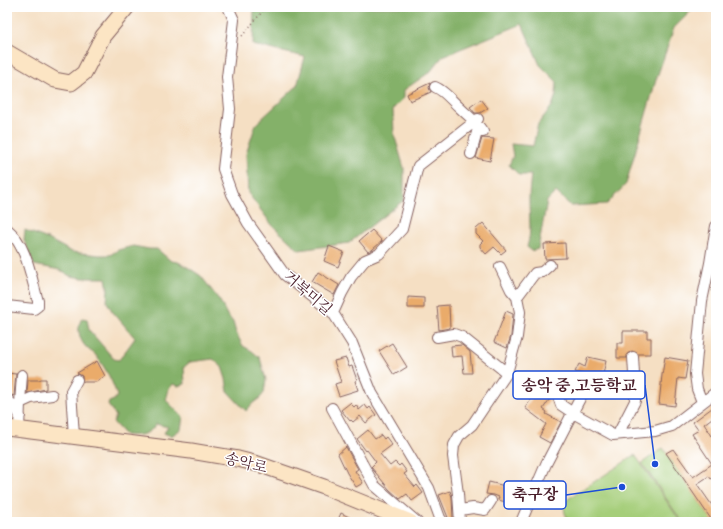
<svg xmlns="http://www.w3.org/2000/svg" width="723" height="529" font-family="Alegreya,'Noto Serif KR',serif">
<rect width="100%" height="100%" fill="#fff"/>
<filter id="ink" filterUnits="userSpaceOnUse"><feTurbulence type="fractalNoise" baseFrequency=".025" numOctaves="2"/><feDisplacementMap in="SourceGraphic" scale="8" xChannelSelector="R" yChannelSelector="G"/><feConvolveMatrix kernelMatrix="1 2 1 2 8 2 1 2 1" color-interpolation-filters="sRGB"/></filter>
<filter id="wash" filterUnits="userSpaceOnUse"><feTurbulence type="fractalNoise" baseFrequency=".012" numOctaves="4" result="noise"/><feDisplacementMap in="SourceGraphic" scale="16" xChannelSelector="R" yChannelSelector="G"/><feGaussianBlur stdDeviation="0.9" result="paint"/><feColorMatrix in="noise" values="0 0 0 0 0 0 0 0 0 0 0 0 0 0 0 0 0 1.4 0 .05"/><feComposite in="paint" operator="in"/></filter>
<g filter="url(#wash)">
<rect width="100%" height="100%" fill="#f5dfc3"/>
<!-- green -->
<path fill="#a5ce79" stroke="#787652" d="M663,448l50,74h-31l-40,-59z
M635,455l46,67h-111c-6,-8 -8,-14 -2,-23z"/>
<!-- forest -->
<path fill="#84b169" stroke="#67684a" d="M254,7h441l-21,21 -18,52 -30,104 -19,20 -36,2 -15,-14 -9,9 -9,48 -6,2 -5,-4c5,-16 2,-30 2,-47 0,-8 1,-17 2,-25h-12l-10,-10 4,-9 -2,-12 22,2 5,-22 14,-18 4,-11 1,-13 -17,-17 -18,-41 -79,32 -13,16 -26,18v8l-11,11 1,25 10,34v32l-55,43 -50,7 -27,-25 -24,-32 -2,-39 10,-30 41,-38 8,-29 -52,-12z
M25,230l25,10 22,12 27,3h11l8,-5 15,-4 16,3h8l14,12 7,1 11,6 12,8 19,25 7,14 6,7 3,11 7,13 9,5 8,7 6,22 -2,13 -4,5 -7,5 -7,8 -18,-19 -2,-13 -4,-12 -9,-8 -23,3 -6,5 1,17 -7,2 -5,-2 -4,5 -3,11 17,17 -2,12 -10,7 -7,-3 4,-6 -12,-3c-7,12 -19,12 -31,11l-12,-13 3,-6 -8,-11 1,-3 5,-2 3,-4c-4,-14 -11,-27 -20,-39 -2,-4 -6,-5 -9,-8 -9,-8 -12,-21 -6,-31l5,1 2,11 25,29 5,1 16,-22 -23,-27 -5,-9 1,-13 -2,-11h-23l-13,-2 -10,-6 -26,-5 -10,-25z"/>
<g id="blocks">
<!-- building -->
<path fill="#eaab6b" d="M430,83l-1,5 2,4 -21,9 -3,-7z
M481,99l7,9 -8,5h-5l-5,-6z
M482,138l12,1 -4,22 -14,-3z
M483,223l23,27 -5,4 -7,-7 -8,7 -6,-7v-3l3,-3 -7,-7v-5z
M372,230l10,11 -10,9 -4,2 -9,-11z
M565,243l1,15 -21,1 -1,-15z
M329,246l15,6 -6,15 -14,-6z
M318,272l21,13 -5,10 -22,-13z
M408,297l16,1v10h-16z
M449,305l1,23 -11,2 -2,-24z
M506,311l7,3 -2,22 -4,12 -13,-6z
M623,331h24v7h4v16h-13l-6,-3 -5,3v4h-10v-15h6z
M392,343l15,24 -13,8 -15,-24z
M462,345l8,7 2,21h-8l-2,-17 -10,1 -1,-11z
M588,357l18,4 -4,18 -27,-7 4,-8 6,3z
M665,357l23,4 -3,18 -7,-1 -3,28 -16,-2 3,-29z
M346,358l3,9 3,-1 5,14 -2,1 3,9 -19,6 -4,-12 6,-2 -7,-21z
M97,361l8,15 -9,6h-13l-1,-6 -5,-3z
M7,373l9,1 -2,22 -7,-3z
M41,379h5v10l-19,4 1,-13h11z
M545,380l8,5 -3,5 1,7 -8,12 4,3 -1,2 15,8 -11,21 -11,-6 7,-13 -21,-16z
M350,403l4,4 2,-2 3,5 6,-5 3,4 2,-2 6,8 -10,8 -6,-7 -7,6 -2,-2 -1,1 -9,-11z
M716,405v10l-12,9 12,18v34l-5,3 -2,-3 -12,8 19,27v11h-3l-47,-69 7,-4 20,28 19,-13 -20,-30 7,-4 -6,-8z
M368,430l7,9 6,-4 3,4 2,-2 6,8 -12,9 10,12 5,-4 4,4 2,-2 6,8 -3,2 11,13 2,-2 6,8 -11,8 -5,-7 -7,5 -11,-10 -18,-22 5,-5 -9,-12 -1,1 -9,-12z
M346,447l12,22 -3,2 8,12 -7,4 -9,-14 -9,-19z
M489,482l24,6 -3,12 -3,-1 -1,3 -8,-2 1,-3 -5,-2 -8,-1z
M450,491l2,6 1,22 -4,1 -10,-25z
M341,513l18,9h-22z"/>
</g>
</g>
<g filter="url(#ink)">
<use href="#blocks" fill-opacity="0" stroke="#866260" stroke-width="1"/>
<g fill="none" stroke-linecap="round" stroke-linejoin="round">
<defs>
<path id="street" d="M228,7l6,13 -7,57 3,32 -7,60 9,25 16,29 37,52 48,38 19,30 20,50 57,95 11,30 3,4
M435,87c10,4 16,13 24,20 9,9 17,14 24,25h-6l-6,22
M7,229c20,16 24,49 31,72v5l-4,3 -27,-3
M500,267l11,23 6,7
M333,313l9,-20 9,-16 14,-17 14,-6 23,-25 16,-63 60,-47
M437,337l17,-3 8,3 45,36
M556,391l5,14 12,8 40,22 42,-4 17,-5 44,-34
M7,399l8,8 5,9
M702,402l-5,-13 -2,-15 7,-73 8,-38 6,-37
M20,403l2,-28
M332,408l42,77 43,37
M19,430l1,-27 11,-5 21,-3
M618,434l17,-33v-10l-2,-34
M74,436l-3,-45 6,-11
M460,510l13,-2 12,2 6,-9
M460,522l-2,-28 -5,-38 1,-11 5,-9 13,-11 35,-52 10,-36 3,-25 -3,-15 18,-24 7,-1 8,-7
M521,522l25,-58 42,-81"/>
<path id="secondary" d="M7,52l48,28 16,3 13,-10 19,-37 24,-29
M7,428l184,23 47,8 20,5 66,23 86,35"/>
</defs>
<!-- street casing -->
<use href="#street" stroke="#866260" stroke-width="12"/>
<!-- secondary casing -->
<use href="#secondary" stroke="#866260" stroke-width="17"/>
<!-- path -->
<path stroke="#866260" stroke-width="1.5" stroke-dasharray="1 3" stroke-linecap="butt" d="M242,36l24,-29"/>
<!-- street -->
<use href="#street" stroke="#fff" stroke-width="10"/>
<!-- secondary -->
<use href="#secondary" stroke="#fce5c4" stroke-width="15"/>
</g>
</g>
<g text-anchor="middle" stroke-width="3" stroke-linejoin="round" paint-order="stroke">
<!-- street labels -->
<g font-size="15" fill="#4a1f2b" stroke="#fff">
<text transform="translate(308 293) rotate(41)" y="5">거북미길</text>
<text transform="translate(246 463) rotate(14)" y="5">송악로</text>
</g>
</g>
<!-- callouts -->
<path fill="none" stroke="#1d4ed8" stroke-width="1.5" d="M655 464L645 385M622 487L566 495"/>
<g fill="#1d4ed8" stroke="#fff" stroke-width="1.5">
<circle cx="655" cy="464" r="4"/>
<circle cx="622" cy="487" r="4"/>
</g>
<g fill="#fff" stroke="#1d4ed8" stroke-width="1.5">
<rect x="513" y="371" width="132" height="28" rx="4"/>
<rect x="504" y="481" width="62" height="28" rx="4"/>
</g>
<g font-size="16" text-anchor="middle" font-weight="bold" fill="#4a1f2b">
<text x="579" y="391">송악 중,고등학교</text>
<text x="535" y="500">축구장</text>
</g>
<!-- margin -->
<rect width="723" height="529" fill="none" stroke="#fff" stroke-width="24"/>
</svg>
